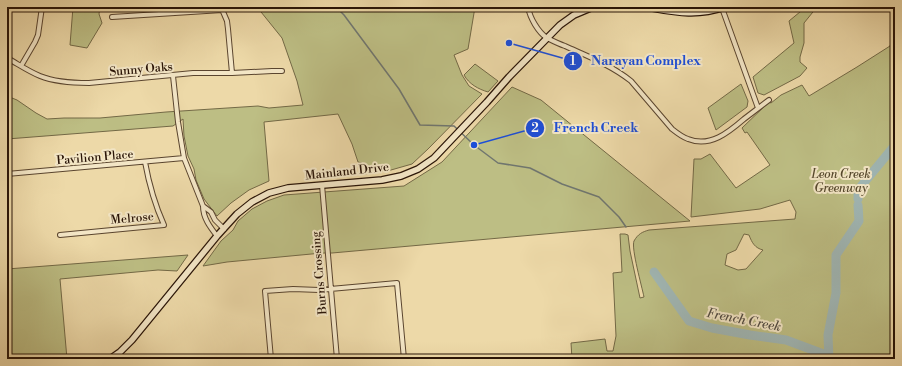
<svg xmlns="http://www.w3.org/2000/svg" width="902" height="366" font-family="'Libre Bodoni',serif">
<rect width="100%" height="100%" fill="#edd9a8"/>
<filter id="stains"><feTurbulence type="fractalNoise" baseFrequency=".005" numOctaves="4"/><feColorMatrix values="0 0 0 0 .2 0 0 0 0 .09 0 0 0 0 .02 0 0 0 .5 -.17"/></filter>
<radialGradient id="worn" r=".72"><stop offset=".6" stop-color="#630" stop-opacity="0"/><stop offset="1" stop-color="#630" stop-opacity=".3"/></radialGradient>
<!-- green -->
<path fill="#bdbe84" stroke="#736946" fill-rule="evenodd" d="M73,7h27l-1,7 3,9 -15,25 -17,-3z
M257,7h218l-7,42 -14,6 8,20 7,11 13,8 -54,55 -16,15 -21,6 -27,4 -2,-11 -4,-1 -6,-18 -14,-30 -74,8 5,59 -20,9 -18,13 -14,13 -13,-17 -8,-19 -2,-11 -6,-13 -4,-20 -1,-17 -10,7 -166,13v-43l10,4 19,13 11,6 17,-1h36l66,-6 92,-6 11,2 34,-3 -6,-24 -15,-43z
M806,7h11l-13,16v20l-4,14v5l7,6 -7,8 -36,19 -6,-2 -5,-16 41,-34 -5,-22z
M895,34v325h-323l-1,-16 34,-4 2,12h6l3,-15 -3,-63 9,-1 -2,-38h5l3,1 2,16 10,47 4,-1c-2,-10 -13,-49 -10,-56 4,-7 8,-9 15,-11l146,-11 1,-7 -6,-12 -30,9 -69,8 3,-58h7l9,-5 26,34 34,-23 -23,-33 -2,1 -3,-5 27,-26 2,1 10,-8 21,-10 7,11 48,-29 33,-21zM744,234l5,1c3,8 6,13 14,15l-17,19 -8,1 -13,-5 2,-11 9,-4z
M475,64l23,17 -10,11c-10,-3 -19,-8 -24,-17z
M741,84l7,17 -1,6 -31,23 -8,-22z
M512,87l29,13 149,121 -358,32h-10l-95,9 -24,4 18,-25 12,-11 5,-9 14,-12 15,-8 17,-6 120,-9 38,-24z
M188,255l-11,16 -19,-1 -98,9 7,80h-60v-90z"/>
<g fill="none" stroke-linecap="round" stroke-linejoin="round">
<!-- stream -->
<path stroke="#70766f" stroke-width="1.5" d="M336,7l8,8 55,74 21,36 34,1 20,19 24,18 32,5 32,16 37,13 20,20 7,10"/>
<!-- river -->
<path stroke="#a0b7b5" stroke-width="9" d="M858,199v-9l37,-45
M654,272l35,49 23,7 38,7 36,5 43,16
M829,359l-1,-24 8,-42v-38l23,-34 -1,-16"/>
<defs>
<path id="minor" d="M221,7l6,14 1,8 4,44
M528,7c2,11 10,25 19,31 6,3 12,6 18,8 22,10 46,19 66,35l41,48c5,4 10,8 16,10 22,9 41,-7 56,-20 8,-6 17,-13 25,-19
M722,8l36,100
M112,17l110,-7
M7,58c11,6 21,13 33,18 15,6 32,7 49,7l104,-10h39l40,-2h10
M21,66l14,-24 3,-7 4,-28
M173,76l5,46 6,36 19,48c0,12 7,21 14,30
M7,174l177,-16
M322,185l15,174
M203,206l8,6 4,8 9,9
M60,235l104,-10c-9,-20 -15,-41 -19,-63
M271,359l-6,-68 28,-2 26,1 78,-7 7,76"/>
<path id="secondary" d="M646,7c29,5 50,10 79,0
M110,359l10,-7 12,-12 85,-104 20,-22 15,-12 17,-9 19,-5 94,-8 19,-4 17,-7 16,-11 53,-56 22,-25 51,-52 14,-10 19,-8"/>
</defs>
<!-- minor casing -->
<use href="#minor" stroke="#5a452f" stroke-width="6"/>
<!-- secondary casing -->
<use href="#secondary" stroke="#291407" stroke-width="8"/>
<!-- minor -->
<use href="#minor" stroke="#f3e6c6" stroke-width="4"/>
<!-- secondary -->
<use href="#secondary" stroke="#f3e6c6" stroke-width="5.5"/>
</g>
<g text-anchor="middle" stroke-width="4" stroke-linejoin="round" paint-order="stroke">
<!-- street labels -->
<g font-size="12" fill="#291407" stroke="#f3e6c6">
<text transform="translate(141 69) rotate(-5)" y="4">Sunny Oaks</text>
<text transform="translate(95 157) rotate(-5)" y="4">Pavilion Place</text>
<text transform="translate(347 171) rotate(-6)" y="4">Mainland Drive</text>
<text transform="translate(132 218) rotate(-5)" y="4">Melrose</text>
<text transform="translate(319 273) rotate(-95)" y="4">Burns Crossing</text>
</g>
<!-- park labels -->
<g font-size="12" font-style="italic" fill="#55472c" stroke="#f3e6c6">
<text x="841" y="178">Leon Creek<tspan x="841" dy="14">Greenway</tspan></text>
</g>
<!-- water labels -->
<g font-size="13" font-style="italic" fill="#534d44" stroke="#f3e6c6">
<text transform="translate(744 319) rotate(11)" y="5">French Creek</text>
</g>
</g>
<!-- callouts -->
<path fill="none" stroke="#1d4ed8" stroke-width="1.5" d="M509 43L573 61M474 145L535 128"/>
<g fill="#1d4ed8" stroke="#f3e6c6" stroke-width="1.5">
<circle cx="509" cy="43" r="4"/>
<circle cx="474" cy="145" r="4"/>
<circle cx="573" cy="61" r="10"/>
<circle cx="535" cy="128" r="10"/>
</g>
<g font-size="12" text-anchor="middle" font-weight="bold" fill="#fff">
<text x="573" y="65">1</text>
<text x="535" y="132">2</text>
</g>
<g font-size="13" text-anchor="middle" font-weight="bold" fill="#1d4ed8" stroke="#f3e6c6" stroke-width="4" stroke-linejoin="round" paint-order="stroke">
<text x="646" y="65">Narayan Complex</text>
<text x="596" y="132">French Creek</text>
</g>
<!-- margin -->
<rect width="902" height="366" fill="none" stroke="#edd9a8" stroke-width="24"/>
<rect x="8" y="8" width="886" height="350" fill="none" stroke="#291407" stroke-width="2"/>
<rect x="12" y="12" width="878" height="342" fill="none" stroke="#291407"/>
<rect width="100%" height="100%" filter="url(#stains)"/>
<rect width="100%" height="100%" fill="url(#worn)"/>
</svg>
